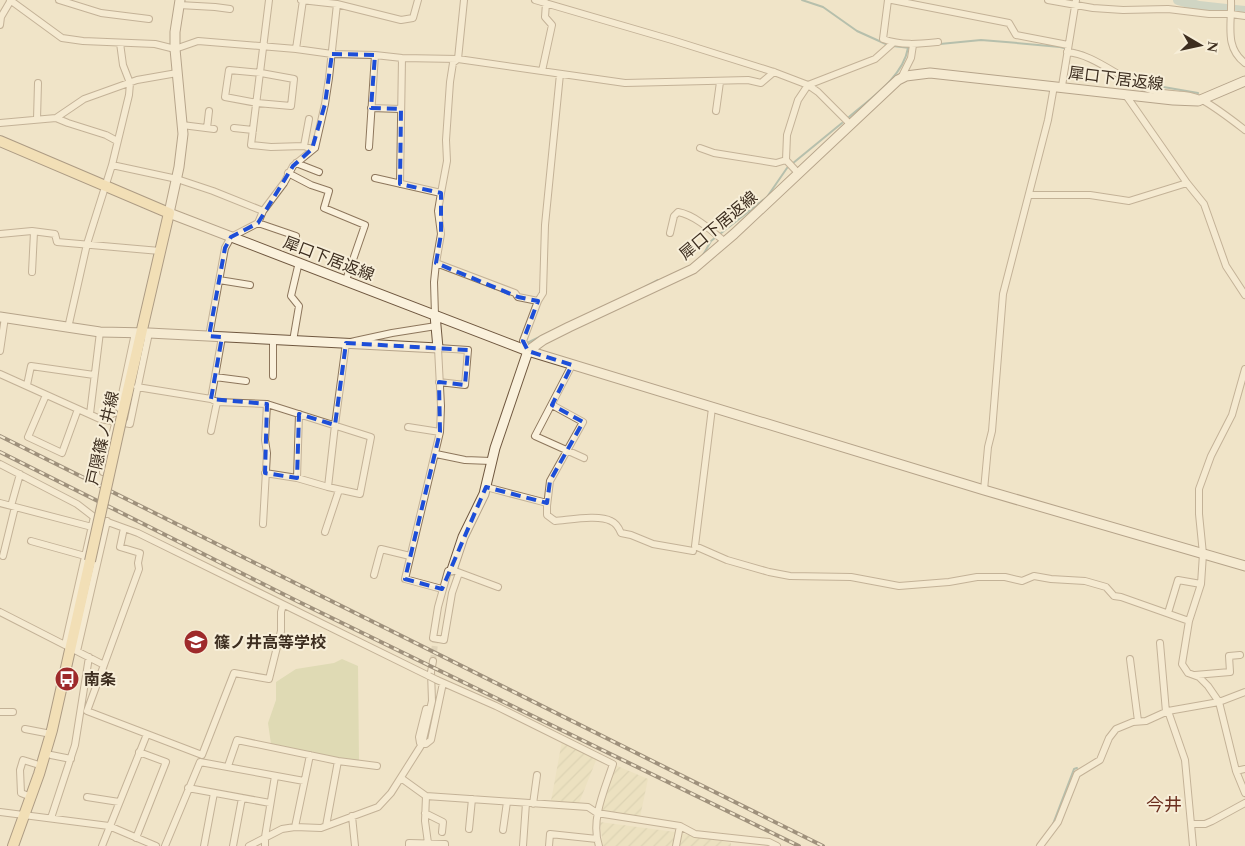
<svg xmlns="http://www.w3.org/2000/svg" width="1245" height="846" font-family="Spectral,'Noto Sans JP',serif">
<defs>
<pattern id="farmland-furrows" width="10" height="10" patternUnits="userSpaceOnUse" patternTransform="scale(1.25)"><rect width="10" height="10" fill="#e6deb5"/><path d="M-1 1l2-2M0 10L10 0M9 11l2-2" fill="none" stroke="#c6bf9b"/></pattern>
</defs>
<rect width="100%" height="100%" fill="#f0e4c8"/>
<!-- farmland -->
<path fill="url(#farmland-furrows)" d="M562,741l35,17 -18,45 -28,-2z
M615,765l33,14 -8,38 -37,-4 -2,-3z
M600,822l75,10 56,11v3h-128z"/>
<!-- grass -->
<path fill="#c9cf9b" d="M342,659l16,7 1,96 -88,-18 -3,-21 8,-23v-18l20,-13 38,-6z"/>
<g fill="none" stroke-linecap="round" stroke-linejoin="round">
<!-- stream -->
<path stroke="#6f938a" stroke-width="2" d="M802,0l21,7 34,24 31,14
M940,44l41,-4 25,2 54,5 24,6
M893,46l17,2
M1125,75l27,10 46,8
M849,117c22,-19 54,-40 59,-69
M703,255l8,-14 56,-44 20,-29 55,-45
M645,287l13,-7
M527,343l46,-22
M1053,824l21,-55 3,-1"/>
<!-- river -->
<path stroke="#a9c4bc" stroke-width="10" d="M1178,0l21,6 46,5"/>
<!-- street-tunnel -->
<path stroke="#ccc0a6" stroke-width="6" stroke-dasharray="6 3" stroke-linecap="butt" d="M433,661l3,-26"/>
<defs>
<path id="street" d="M10,0l52,38 21,3 72,3 20,5 23,-8 98,8 36,5 43,1 27,3 56,1 167,24 123,-3 13,3 13,-11
M59,0l42,13 48,6
M269,0l-18,145 20,2 33,-1 8,3
M301,0l36,4 64,16 12,-2 5,-18
M535,0l137,40 102,32 34,13 10,7 33,33
M888,0l-5,39c19,7 36,5 55,3
M892,0l117,23 7,12 52,10
M1048,0l45,8 30,2 45,-1 41,5h22l14,2
M1231,0c1,24 -7,47 14,63
M179,5l36,2 15,2
M0,25l1,-8 10,-17
M296,49l7,-49
M1067,52c29,2 58,32 88,39 15,5 34,1 49,10 14,8 28,19 41,29
M229,70l32,3 33,6 -3,27 -34,-3 -32,-6z
M542,71l10,-46 -7,-8 1,-14
M901,78l10,-20 2,-13
M1062,86l14,-86
M1125,94l62,89 17,21 22,62 19,29
M371,108l30,1
M716,111l4,-29
M56,118l28,-19 53,-19 40,-7
M37,119l1,-36
M0,123l56,-5 12,5 38,12 11,6
M182,125l32,4
M207,128l2,-17
M234,128l19,2
M304,146l5,-27
M369,147l6,-92
M700,148l14,5 62,10 10,-3
M296,163l23,9
M112,165l65,14 36,12 50,20
M288,173l23,12 18,6 -5,17 41,17 -19,55
M799,174l-13,-14 1,-25 11,-35 10,-15 67,-26 18,-16
M375,178l66,15 -3,18 3,23 -5,29 -2,19 1,33
M400,184l2,-126
M441,193l6,-32 -1,-21 4,-58 3,-19 5,-4 6,-59
M1029,195h61l39,6 58,-18
M258,223l38,13
M670,233l4,-17 4,-4c17,3 34,19 47,30
M0,234l32,-3 23,3 2,8 103,9
M436,263l79,30 3,4 20,4
M32,272l2,-40
M219,280l31,5
M68,328l19,-84 25,-79 17,-70 1,-12 -7,-18 -3,-22
M209,336l16,-88 6,-11 27,-14 5,-12 21,-28 9,-17 22,-18 10,-44 4,-26 8,-74
M293,341l6,-35 -8,-10 8,-34
M0,351l5,-34
M528,351l-5,-10 15,-40 5,-8 2,-68 15,-151
M572,365l-37,71 49,22
M1245,369l-13,46 -21,41 -12,33v25l4,40 -2,30 -12,37 -7,43 6,9 11,4 9,9 11,16 17,69 9,22
M0,374l100,45 30,5 19,-91
M273,376v-36
M215,377l31,4
M439,382l26,3 3,-35 -30,-2 3,58 -1,26 -35,147 37,10
M27,385l4,-19 63,9
M137,387l74,12 6,3 50,2 104,33 -11,57 -32,-7 7,-62 11,-82 46,-10 44,-7
M46,395l-18,42 34,16 16,-44
M211,399l11,-62
M552,405l31,17 -33,59 -3,25v9l8,6c14,-1 44,-7 56,0 5,2 8,7 10,12l10,2 22,9 40,7
M119,408l16,-75
M712,408l-17,138 32,14 42,12 21,4 61,1 48,9 50,-4 28,-5h28l17,4 12,-5 17,3 34,2 21,6 8,9 7,1 68,24
M90,414l10,-82
M408,427l32,5
M211,431l6,-29
M436,454l29,6 26,1
M0,464l77,40 17,13 44,16 291,143
M103,472l13,-52
M265,473l32,5 31,9
M297,478l2,-64
M486,487l61,16
M984,490l4,-43 4,-16 11,-137 45,-174 6,-34
M0,503l92,24
M11,506l9,-32
M263,524l4,-71 -2,-13 2,-36
M325,532l14,-42
M31,541l54,15
M3,556l12,-49
M452,570l-4,1 -10,36 -5,31 11,2 8,-47 7,-20
M455,571l43,16
M374,575l7,-26 29,7
M0,612l104,53 -17,46 115,44 32,-82 35,6 12,-48v-19l2,-7
M1168,613l10,-33 23,4
M1160,643l6,69
M65,645l29,-128
M77,651l30,-130
M1130,659l8,62
M104,665l35,-96 -1,-6 2,-10 -20,-6 4,-19
M1195,675l35,-3 -1,-16 11,-1
M437,680l59,26 117,58c-8,25 -23,56 -14,82
M426,709l-7,28 1,6 2,1h4l5,-4 12,-57
M1168,711l17,49 6,64
M0,712h13
M25,729l26,5
M51,755l20,4
M228,766l9,-26 101,21 39,5
M1236,771l9,-2
M401,778l25,18 162,11 9,6 83,13 15,8 74,8 8,4
M188,788l82,15
M426,796l-1,25 3,22
M31,797l-10,-4 -1,-23 3,-10 13,4
M87,797l32,5
M533,804l4,-29
M0,812l109,14 47,20
M425,813l18,9 -1,10
M352,816l3,30
M51,818l24,-73 14,-88
M326,826l12,-65
M295,827l15,-72
M469,829l3,-30
M503,830l4,-28
M136,838l30,-76 -27,-10
M102,846l45,-112
M165,846l35,-84 104,19
M204,846l10,-53
M233,846l9,-48
M249,846l33,-17 13,-2 26,1 57,-21 13,-14 31,-49 10,-43 -1,-29 2,-11
M265,846v-9l10,-61
M409,846v-3l36,1v2
M523,846l3,-43
M549,846l1,-12 47,5
M676,846l4,-20
M1040,846l18,-24 19,-48 23,-14 9,-22 7,-9 17,-7 13,-1 22,-10 51,-9 26,-10
M1193,846l-2,-22h14l7,-3 33,-18"/>
<path id="secondary" d="M180,0l-5,32v17l8,85 -4,33 -10,46 359,138 15,-11 26,-13 124,-58 41,-35 164,-154 8,-4 24,-3 243,27 25,1 47,-20
M0,317l100,15 49,1 289,15 -3,-33
M452,570l11,-33 21,-43 11,-46 33,-97 456,139 261,76"/>
<path id="primary" d="M0,141l169,72 -47,203
M13,846l26,-72 13,-44 38,-169"/>
</defs>
<!-- street casing -->
<use href="#street" stroke="#8d765c" stroke-width="8"/>
<!-- secondary casing -->
<use href="#secondary" stroke="#6f573f" stroke-width="11"/>
<!-- primary casing -->
<use href="#primary" stroke="#5b4430" stroke-width="12"/>
<!-- street -->
<use href="#street" stroke="#faf1dc" stroke-width="6"/>
<!-- secondary -->
<use href="#secondary" stroke="#faf1dc" stroke-width="9"/>
<!-- primary -->
<use href="#primary" stroke="#f3d9a0" stroke-width="10"/>
<defs>
<path id="rail" d="M0,436l823,410
M0,452l297,149 502,245"/>
</defs>
<!-- rail casing -->
<use href="#rail" stroke="#3d2e20" stroke-width="4"/>
<!-- rail -->
<use href="#rail" stroke="#f7eed8" stroke-width="2" stroke-dasharray="5.5" stroke-linecap="butt"/>
<defs>
<path id="street-bridge" d="M429,676l8,4"/>
<path id="primary-bridge" d="M90,561l32,-145"/>
</defs>
<!-- street-bridge casing -->
<use href="#street-bridge" stroke="#8d765c" stroke-width="8" stroke-linecap="butt"/>
<!-- primary-bridge casing -->
<use href="#primary-bridge" stroke="#5b4430" stroke-width="12" stroke-linecap="butt"/>
<!-- street-bridge -->
<use href="#street-bridge" stroke="#faf1dc" stroke-width="6"/>
<!-- primary-bridge -->
<use href="#primary-bridge" stroke="#f3d9a0" stroke-width="10"/>
</g>
<!-- marked area -->
<path d="M0 0H1245V846H0ZM332,54l43,1 -4,53 30,1 -1,75 41,9v41l-5,29 82,34 20,4 -15,40 5,10 44,14 -20,40 31,17 -33,59 -3,22 -61,-16 -44,102 -37,-10 35,-147 -1,-50 26,3 3,-35 -122,-7 -11,82 -36,-11 -2,64 -32,-5 2,-69 -56,-5 11,-62 -13,-1 16,-88 6,-11 27,-14 35,-57 19,-17 13,-45z" fill="#f0e4c8" fill-opacity=".55" fill-rule="evenodd"/>
<path fill="none" stroke="#1d4ed8" stroke-width="4" stroke-dasharray="10 6" stroke-linejoin="round" d="M332,54l43,1 -4,53 30,1 -1,75 41,9v41l-5,29 82,34 20,4 -15,40 5,10 44,14 -20,40 31,17 -33,59 -3,22 -61,-16 -44,102 -37,-10 35,-147 -1,-50 26,3 3,-35 -122,-7 -11,82 -36,-11 -2,64 -32,-5 2,-69 -56,-5 11,-62 -13,-1 16,-88 6,-11 27,-14 35,-57 19,-17 13,-45z"/>
<!-- icons -->
<defs>
<symbol id="school-disc" viewBox="-11 -11 22 22"><circle r="9.5" fill="#9e2a2b" stroke="#f7eed8"/><path d="M0-5L7-2L0 1L-7-2ZM-4 1L0 2.5L4 1V4Q0 6-4 4Z" fill="#fff"/></symbol>
<symbol id="bus-disc" viewBox="-11 -11 22 22"><circle r="9.5" fill="#9e2a2b" stroke="#f7eed8"/><path d="M-5-6H5V4H4V6H2V4H-2V6H-4V4H-5ZM-3.5-4V0h7V-4ZM-3.5 1.2v1.5H-2V1.2ZM2 1.2v1.5H3.5V1.2Z" fill="#fff"/></symbol>
</defs>
<g fill-rule="evenodd">
<use href="#school-disc" x="182" y="628" width="28" height="28"/>
<use href="#bus-disc" x="53" y="665" width="28" height="28"/>
</g>
<g text-anchor="middle" stroke-width="4" stroke-linejoin="round" paint-order="stroke">
<!-- street labels -->
<g font-size="16" fill="#3d2e20" stroke="#f7eed8">
<text transform="translate(1116 78) rotate(7)" y="6">犀口下居返線</text>
<text transform="translate(718 225) rotate(-40)" y="6">犀口下居返線</text>
<text transform="translate(329 258) rotate(21)" y="6">犀口下居返線</text>
<text transform="translate(102 438) rotate(-77)" y="6">戸隠篠ノ井線</text>
</g>
<!-- poi labels -->
<g font-size="16" font-weight="bold" fill="#3d2e20" stroke="#f7eed8" text-anchor="start">
<text x="214" y="648">篠ノ井高等学校</text>
<text x="84" y="685">南条</text>
</g>
<!-- neighbourhood labels -->
<g font-size="18" fill="#6b2e1e" stroke="#f7eed8">
<text x="1164" y="811">今井</text>
</g>
</g>
<!-- north arrow -->
<g transform="translate(1200 45) rotate(99)" stroke="#f7eed8" stroke-width="4" paint-order="stroke">
<path d="M0-4L9 19L0 12L-9 19Z" fill="#3d2e20"/>
<text y="-8" font-size="14" font-weight="bold" text-anchor="middle" fill="#3d2e20">N</text>
</g>
</svg>
